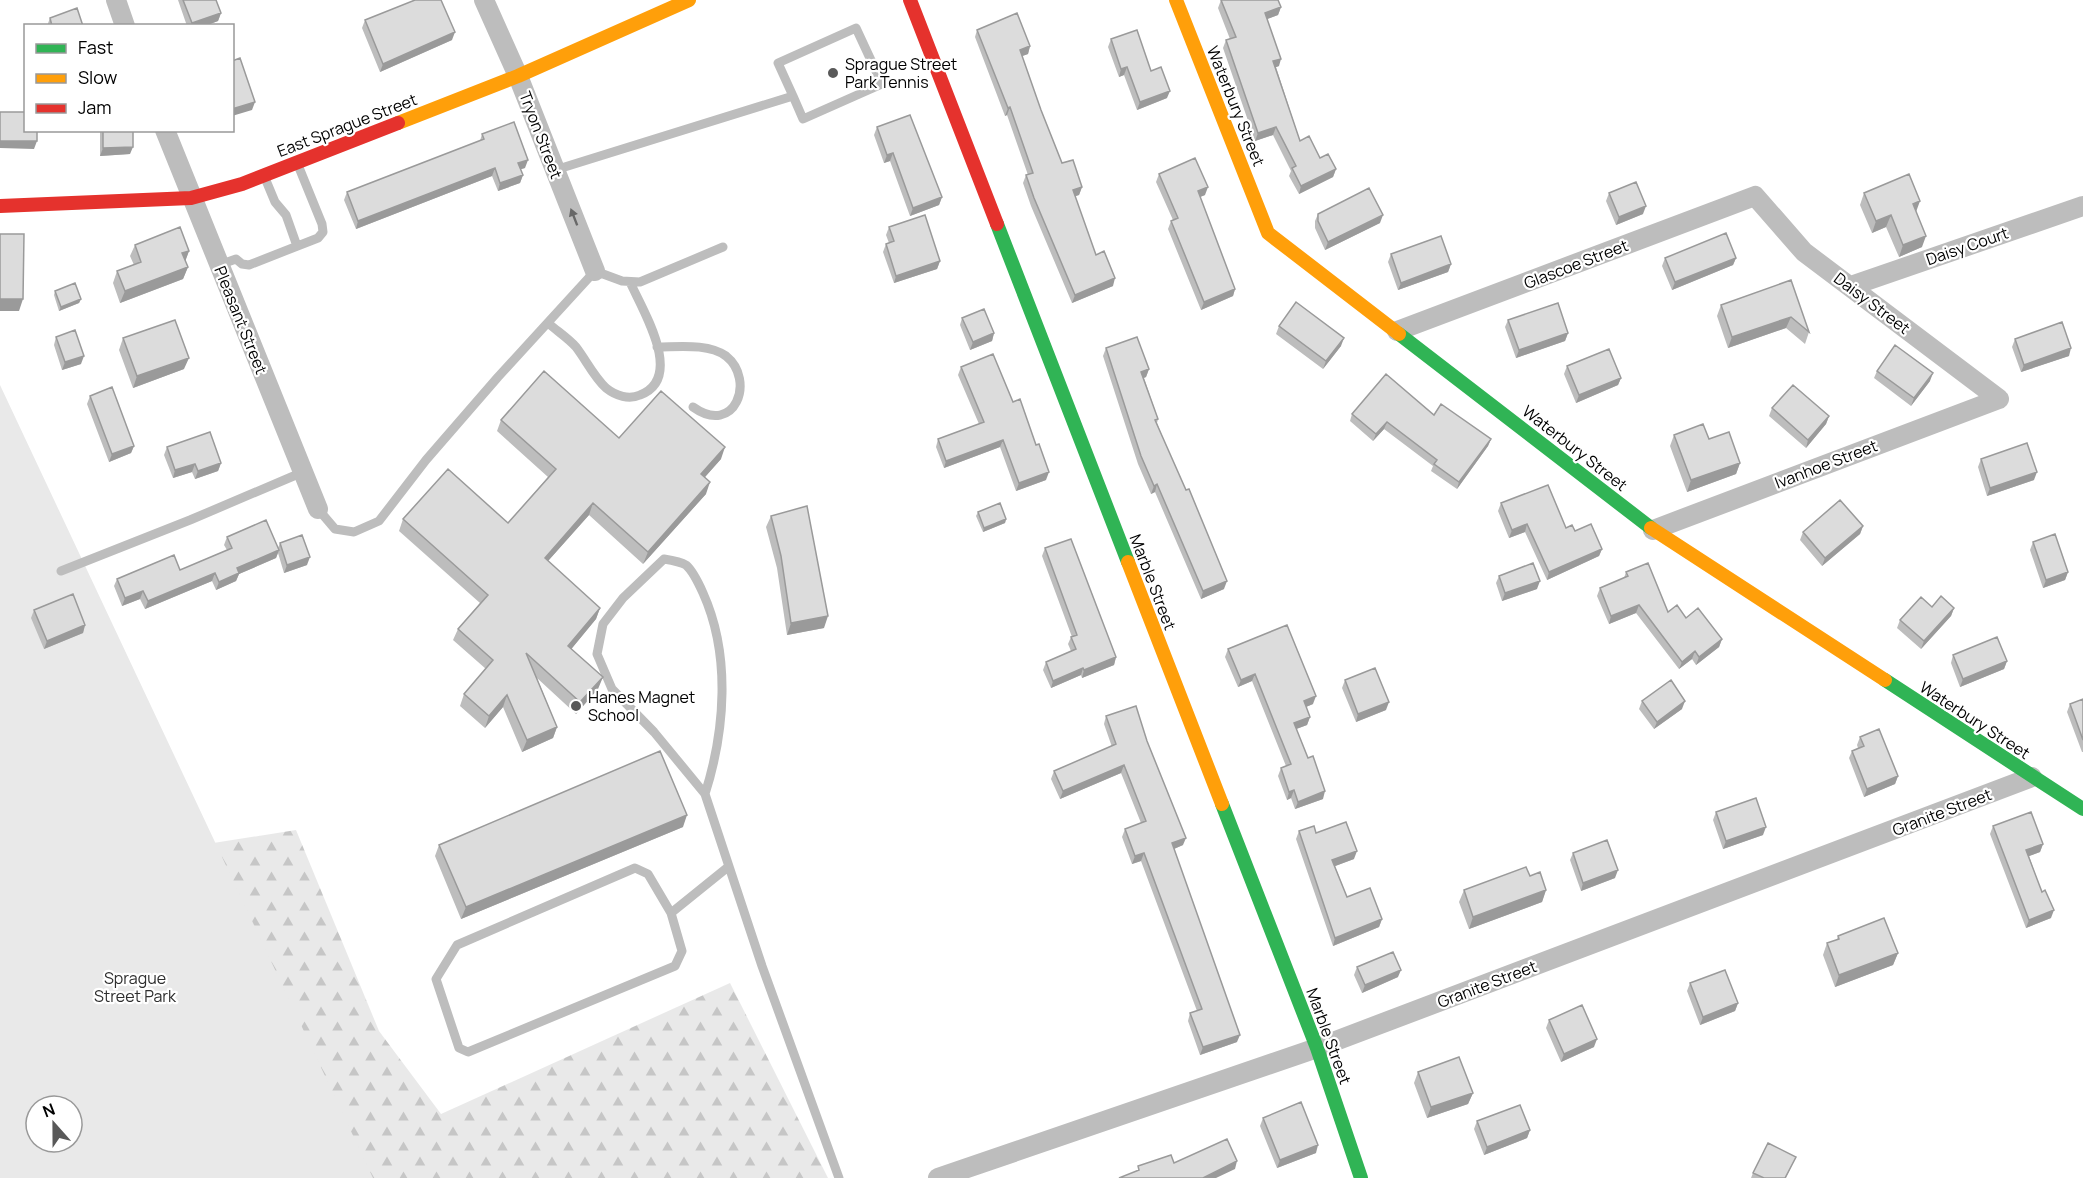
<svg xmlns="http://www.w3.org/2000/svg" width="2083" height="1178" font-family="Manrope,sans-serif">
<defs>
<pattern id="forest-firs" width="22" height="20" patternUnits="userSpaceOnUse" patternTransform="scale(1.5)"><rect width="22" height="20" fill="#e9e9e9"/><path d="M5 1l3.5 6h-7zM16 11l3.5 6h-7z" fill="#c6c6c6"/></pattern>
</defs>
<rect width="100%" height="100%" fill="#fff"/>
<!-- forest -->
<path fill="url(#forest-firs)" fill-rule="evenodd" d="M0,626l144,228 152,-24 83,201 62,83 289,-131 98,195h-828zM36,1106h36v36h-36z"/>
<!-- green -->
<path fill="#e9e9e9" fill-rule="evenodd" d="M0,385l373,793h-373zM36,1106h36v36h-36z"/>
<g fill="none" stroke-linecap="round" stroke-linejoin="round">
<!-- lane -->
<path stroke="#bdbdbd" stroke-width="9" d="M555,170l238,-74 -15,-33 78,-35 26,56 -79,35 -10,-23
M265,178l10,24 11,13 11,31
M219,265l17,-6 6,5 7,1 69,-27 5,-6 -1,-8 -24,-59
M548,323c9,8 20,15 28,24 10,13 18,30 30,41 10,8 23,12 34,7 45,-17 3,-84 -10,-113
M657,347c21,0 51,-4 69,9 30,24 9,81 -33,51
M318,509l17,20 19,3 25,-11 47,-61 72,-83 97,-106 27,10 18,1 83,-35
M61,571l129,-51 113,-48
M705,794c20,-63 26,-139 -2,-201 -4,-9 -10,-22 -17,-28 -5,-3 -16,-5 -22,-6l-41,39 -20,26 -6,30 15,35 42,43 51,62 57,172 77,212
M671,913l11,38 -7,15 -207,86 -9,-4 -23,-69 21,-34 178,-77 13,6 23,39 57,-46"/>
<!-- street -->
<path stroke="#bdbdbd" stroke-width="20" d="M116,0l9,26
M484,0l34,76 77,195
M165,130l153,379
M1851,286l232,-80
M1397,331l358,-135 49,56 195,147
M1653,530l346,-131
M938,1178l379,-130 715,-271"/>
<!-- fast -->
<path stroke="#30b455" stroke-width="14" d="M997,224l131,338
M1399,334l252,194
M1885,680l198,129
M1222,804l95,244 44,130"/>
<!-- slow -->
<path stroke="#ff9f0a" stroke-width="14" d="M1176,0l92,233 131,101
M398,123l120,-47 171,-76
M1651,528l234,152
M1128,562l94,242"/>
<!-- jam -->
<path stroke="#e5322d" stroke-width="14" d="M910,0l87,224
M0,206l191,-8 51,-14 156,-61"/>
</g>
<!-- wall -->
<path fill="#bdbdbd" d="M178,0h39l-1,2 5,11 -3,8 -13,5h-18z
M1221,0l60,7 -3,8 -11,4 12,47 -3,1 24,74 20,17 16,11 -3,8 -34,17 -10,-18 2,-5 -18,-36 -18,6 -32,-93 3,-8 4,-1 -12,-31z
M50,18l33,8h-36z
M365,20l87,20 -72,32 -18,-44z
M977,30l53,16 -2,8 -6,2 19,54 21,53 20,24 -3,8 -4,1 21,59 17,31 -41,17 -41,-97 -8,-23 3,-8h2l-21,-60 -2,1 -30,-79z
M1111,39l40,32 16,27 -30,12 -13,-35 -5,2 -11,-30z
M877,127l65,70 -3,8 -29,11 -20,-55 -6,2 -10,-28z
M100,130h33l-3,24 -30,2z
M482,134l43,34 -5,1 3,6 -3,8 -22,8 -6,-15 -136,53 -12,-29 3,-8 133,-51z
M1159,174l46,21 -5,2 35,92 -2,7 -32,14 -33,-81 3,-8 2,-1 -17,-38z
M1609,193l34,21 -27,11 -10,-24z
M1864,193l52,19 6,35 -23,10 -13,-30 -14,6 -12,-28z
M1318,214l62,9 -55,27 -10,-22v-7z
M889,227l51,34 -3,8 -43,14 -11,-31 3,-8 3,-1 -3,-8z
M135,245l54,6 -4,10 3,6 -5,12 -63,24 -7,-20 4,-12 17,-6 -4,-9z
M1391,254l60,10 -3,8 -50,18 -10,-28z
M1665,258h71l-3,7 -61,25 -10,-24z
M1791,280l18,52 -4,12 -19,-16 -58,20 -11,-32 4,-11z
M55,291l26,8 -2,4 -20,8 -5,-16z
M962,318l32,15 -2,8 -22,9 -10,-25z
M1508,320l60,13 -3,8 -49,17 -11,-31z
M1279,326l62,20 -18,23 -47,-35z
M56,337l25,27 -19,6 -8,-25z
M123,338l61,31 -51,19 -14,-38z
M2015,339l54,17 -48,16 -9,-25z
M1106,348l43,21 -3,8 -2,1 14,41 -1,4 67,166 -23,10 -46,-107 -4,2 -13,-30 -35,-108z
M1567,366l54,12 -3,7 -42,18 -12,-29z
M961,367l52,35 23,43 10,35 -30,11 -16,-44 -56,21 -8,-21 2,-8 41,-15 -21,-49z
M1877,371l53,10 -19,25 -37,-28z
M90,396l44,50 -3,7 -22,9 -22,-58z
M1772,408l57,8 -3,8 -20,24 -37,-32z
M1352,414l82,1 57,24 -3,7 -31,43 -26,-18 2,-5 -49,-37 -11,12 -23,-20z
M501,420l118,18 102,21 -16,18 1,17 -63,70 -54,-49 -41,46 52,47 -4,11 -25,30 27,40 -22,25 -39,-36 20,49 -4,11 -31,14 -19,-45 -18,21 -25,-22 4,-12 22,-25 -33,-29 5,-11 22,-26 -81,-72 4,-12 105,4 40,-46 -51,-46z
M1674,435l35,4 31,24 -4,11 -49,18 -17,-46z
M167,447l54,16 -3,8 -23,8 -3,-7 -19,6 -9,-23z
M1981,459l53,21 -47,16 -9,-29z
M1501,503l74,28 27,18 -3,7 -52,24 -22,-48 -16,6 -11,-27z
M978,512l28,7 -1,4 -22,9 -7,-16z
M771,516l53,112 -37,7 -10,-67 -11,-41z
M1863,526l-3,8 -38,32 -22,-26 3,-8z
M227,537l51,11 2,-5 27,22 -23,8 -6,-20 -2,5 -37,16 -3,7 -20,9 -4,-9 -67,28 -5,-10 -18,7 -8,-20 3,-7 63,-9 47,-20 -3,-5z
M2033,542l35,30 -3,8 -22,8 -13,-38z
M1045,548l71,109 -2,8 -32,13 -1,-3 -30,13 -8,-18 3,-8 25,-11 -3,-7 3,-7h1l-30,-81z
M1626,572l42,40 18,6 36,21 -3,8 -23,18 -4,-6 -13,10 -43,-56 -27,11 -12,-28 3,-8 24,-10z
M1499,576l38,13 -35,12 -6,-18z
M1932,607l22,1 -3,8 -30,33 -24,-21 3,-8z
M34,610l51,15 -2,8 -39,16 -13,-31z
M1228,649l85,55 -7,3 4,10 -3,8 -11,4 27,70 -28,10 -4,-11 -4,2 -9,-24 3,-8 5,-2 -34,-85 -14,6 -13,-30z
M1953,655l54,6 -3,8 -44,18 -9,-24z
M1345,680l41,30 -30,12 -14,-34z
M2083,699v53h-1l-15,-40 3,-8z
M1642,701l40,8 -28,20 -15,-20z
M1106,716l41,25 36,104 -9,4 63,193 -37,13 -12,-34 2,-8 7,-2 -56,-150 -9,3 -10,-27 3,-8 16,-6 -20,-50 -61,26 -9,-20 3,-8 58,-24 -8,-23z
M1860,737l38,39 -3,8 -31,13 -15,-39 3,-7 6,-3 -1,-3z
M1716,812l47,23 -40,14 -10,-29z
M1993,826l50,18 -3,8 -11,4 22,62 -25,10 -36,-94z
M683,827l-222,92 -26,-63 4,-11z
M1299,831l17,2 38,26 -19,7 12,31 35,22 -3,8 -46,19 -37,-107z
M1573,853l42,25 -34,13 -11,-31z
M1530,876l16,14 -4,12 -73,27 -10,-27 5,-12z
M1838,936l60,17 -5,12 -58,22 -12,-32 4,-12 10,-3z
M1357,967l41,10 -36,16 -8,-18z
M1690,983l48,20 -3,8 -35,14 -13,-34z
M1549,1020l45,27 -33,15 -15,-34z
M1418,1072l55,21 -5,11 -41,14 -13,-35z
M1263,1118l53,35 -39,15 -17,-42z
M1477,1121l53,9 -3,8 -43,17 -10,-26z
M1796,1157l-10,21h-35l2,-5z"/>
<!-- shaded-wall -->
<path fill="#9a9a9a" d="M1281,7l-3,8 -16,6 3,-8z
M221,13l-3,8 -13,5h-14l1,-3z
M455,32l-3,8 -72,32 3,-8z
M1030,46l-2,8 -11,4 3,-8z
M1281,59l-2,7 -8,3 2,-8z
M1127,67l-3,8 -5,2 2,-8z
M1170,91l-3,7 -30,12 3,-8z
M255,102l-3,8 -20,6v-7z
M1010,107l-3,8 -2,1 3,-8z
M1276,127l-3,8 -18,6 3,-8z
M0,141h37l-3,8 -34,-1z
M133,147l-3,7 -30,2 3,-8z
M893,153l-3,8 -6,2 3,-8z
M528,160l-3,8 -10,3 3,-8z
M495,168l-3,8 -136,53 2,-8z
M1336,169l-3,8 -34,17 2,-8z
M523,175l-3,8 -22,8 2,-8z
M1082,187l-3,8 -9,3 3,-8z
M1208,187l-3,8 -10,4 3,-8z
M942,197l-3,8 -29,11 3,-8z
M1920,201l-4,11 -3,-8z
M1646,206l-3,8 -27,11 3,-8z
M1383,215l-3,8 -55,27 3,-8z
M1891,215l-5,12 -14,6 4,-12z
M1926,236l-4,11 -23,10 4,-12z
M189,251l-4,11 -3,-9z
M1736,258l-3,7 -61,25 3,-8z
M940,261l-3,8 -43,14 2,-7z
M1451,264l-3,8 -50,18 3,-7z
M188,267l-5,12 -63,24 5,-12z
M1115,278l-2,8 -41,17 3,-8z
M1235,289l-2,7 -32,14 3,-8z
M0,299h23l-4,12h-19z
M81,299l-2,4 -20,8 2,-4z
M1791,317l-5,11 -58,20 4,-11z
M994,333l-2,8 -22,9 3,-8z
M1568,333l-3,8 -49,17 3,-8z
M1344,338l-3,8 -18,23 3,-8z
M2071,348l-2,8 -48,16 3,-7z
M84,356l-3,8 -19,6 3,-8z
M189,358l-5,11 -51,19 4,-12z
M1149,369l-3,8 -8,3 3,-8z
M1933,373l-3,8 -19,25 3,-8z
M1621,378l-3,7 -42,18 3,-8z
M1829,416l-3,8 -20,24 2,-8z
M1387,422l-3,7 -11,12 3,-7z
M1491,439l-3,7 -31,43 2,-7z
M1003,440l-3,7 -56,21 2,-7z
M134,446l-3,7 -22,9 3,-8z
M725,447l-4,12 -24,27 4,-12z
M221,463l-3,8 -23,8 3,-8z
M1740,463l-4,11 -49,18 4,-12z
M195,464l-3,8 -19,6 2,-8z
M1049,472l-3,8 -30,11 3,-8z
M2037,472l-3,8 -47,16 3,-8z
M710,482l-4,12 -63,70 5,-12z
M1157,484l-2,8 -4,2 3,-8z
M593,503l-4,12 -49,55 5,-12z
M1006,519l-1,4 -22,9 1,-4z
M1527,524l-2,8 -16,6 3,-8z
M1863,526l-3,8 -38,32 3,-8z
M1602,549l-3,7 -52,24 2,-8z
M279,550l-3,8 -37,16 -3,7 -20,9 3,-8 18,-14z
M310,557l-3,8 -23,8 3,-8z
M2068,572l-3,8 -22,8 3,-8z
M215,573l-3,8 -67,28 3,-8z
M1227,581l-3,8 -23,10 2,-8z
M1540,581l-3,8 -35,12 3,-8z
M143,591l-3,8 -18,7 3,-8z
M1639,605l-3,8 -27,11 2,-8z
M600,608l-4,11 -32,39 4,-12z
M1954,608l-3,8 -30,33 3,-8z
M828,616l-4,12 -37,7 4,-12z
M85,625l-2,8 -39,16 3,-8z
M1722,639l-3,8 -23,18 3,-8z
M1695,651l-3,8 -13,10 3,-7z
M1116,657l-2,8 -32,13 2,-8z
M2007,661l-3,8 -44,18 3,-8z
M1083,668l-2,7 -30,13 2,-7z
M1255,674l-3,7 -14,6 3,-7z
M603,677l-5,12 -22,25 4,-12z
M507,695l-4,12 -18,21 4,-12z
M1316,696l-3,8 -12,5 3,-8z
M1685,701l-3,8 -28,20 3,-7z
M1389,702l-3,8 -30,12 2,-8z
M1310,717l-3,8 -16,6 3,-8z
M557,727l-4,11 -31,14 5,-12z
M1124,765l-3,8 -61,26 3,-8z
M1898,776l-3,8 -31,13 3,-8z
M1294,790l-3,8 -4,2 2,-8z
M1325,791l-2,8 -28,10 3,-7z
M687,815l-4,12 -222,92 5,-12z
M1766,827l-3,8 -40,14 3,-8z
M1186,838l-3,7 -14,6 3,-8z
M2043,844l-3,8 -16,6 2,-8z
M1357,851l-3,8 -24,9 2,-8z
M1144,853l-3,8 -9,3 3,-8z
M1618,870l-3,8 -34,13 2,-8z
M1546,890l-4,12 -73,27 4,-12z
M2054,910l-3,8 -25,10 3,-8z
M1382,919l-3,8 -46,19 2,-8z
M1898,953l-5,12 -58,22 4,-12z
M1401,970l-3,7 -36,16 3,-8z
M1738,1003l-3,8 -35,14 3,-8z
M1240,1035l-3,7 -37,13 3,-8z
M1597,1039l-3,8 -33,15 3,-8z
M1473,1093l-5,11 -41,14 4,-11z
M1530,1130l-3,8 -43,17 3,-8z
M1318,1145l-2,8 -39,15 3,-8z
M1237,1161l-2,8 -19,9h-13z"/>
<!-- building -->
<path fill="#dcdcdc" stroke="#9a9a9a" stroke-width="1.5" d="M183,0h33l5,13 -29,10z
M415,0h26l14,32 -72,32 -18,-44z
M1221,0h57l3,7 -16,6 16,46 -8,2 27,80 9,-5 11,22 8,-4 8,15 -35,17 -9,-18 4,-2 -20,-39 -18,6 -32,-93 10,-3z
M77,8l6,18h-31l-2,-8z
M1017,13l13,33 -10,4 21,60 21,53 11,-3 9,27 -9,3 23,65 8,-4 11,27 -40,17 -41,-97 -8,-23 7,-2 -23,-66 -2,1 -31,-78z
M1137,30l14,41 10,-4 9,24 -30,11 -13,-35 -6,2 -10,-30z
M240,58l15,44 -23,7v-48z
M0,112h26v18h11v11h-37z
M910,115l32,82 -29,11 -20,-55 -6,2 -10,-28z
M514,122l14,38 -10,3 5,12 -23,8 -5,-15 -137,53 -11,-29 137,-53 -2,-5z
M103,130h30v17l-30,1z
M1195,158l13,29 -10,4 37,98 -31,13 -33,-81 7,-3 -19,-44z
M1909,174l11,27 -7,3 13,32 -23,9 -12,-30 -15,6 -12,-28z
M1636,182l10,24 -27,11 -10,-24z
M1369,188l14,27 -55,27 -10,-21v-7z
M925,215l15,46 -44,15 -10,-32 8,-3 -5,-14z
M180,227l9,24 -7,2 6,14 -63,24 -8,-20 24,-9 -6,-17z
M1726,233l10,25 -61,24 -10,-24z
M0,234h24l-1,65h-23z
M1441,236l10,28 -50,19 -10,-29z
M1791,280l18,52 -18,-15 -59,20 -11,-32z
M75,283l6,16 -20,8 -6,-16z
M1296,302l48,36 -18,23 -47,-35z
M1558,303l10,30 -49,17 -11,-30z
M984,309l10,24 -21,9 -11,-24z
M175,320l14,38 -52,18 -14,-38z
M2062,322l9,26 -47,17 -9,-26z
M75,330l9,26 -19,6 -9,-25z
M1137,337l12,32 -8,3 17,47 -3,1 31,70 3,-1 38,92 -24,10 -46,-107 -3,2 -13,-30 -35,-108z
M1895,345l38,28 -19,25 -37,-27z
M1609,349l12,29 -42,17 -12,-29z
M993,354l20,48 7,-3 16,46 3,-1 10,28 -30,11 -16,-43 -57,21 -8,-22 46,-17 -23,-55z
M544,371l75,67 42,-47 64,56 -24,27 9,8 -62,70 -55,-49 -48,55 55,50 -32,38 35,31 -23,25 -54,-49 31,74 -30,13 -20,-45 -18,21 -25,-22 29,-34 -35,-31 30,-34 -85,-76 45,-50 60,54 48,-54 -55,-49z
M1386,374l48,41 7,-11 50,35 -32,43 -25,-18 3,-4 -50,-38 -11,12 -24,-20z
M1793,385l36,31 -21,24 -36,-32z
M112,387l22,59 -22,8 -22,-58z
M1703,424l6,15 20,-7 11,31 -49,17 -17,-45z
M210,432l11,31 -23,8 -3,-7 -20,6 -8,-23z
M2027,443l10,29 -47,16 -9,-29z
M1548,485l18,43 6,-3 3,6 16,-7 11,25 -53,23 -22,-48 -15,6 -11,-27z
M1840,500l23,26 -38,32 -22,-26z
M1000,503l6,16 -22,9 -6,-16z
M807,506l21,110 -37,7 -10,-67 -10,-40z
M266,520l13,30 -42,18 2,5 -20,9 -4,-9 -67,28 -5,-10 -18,7 -8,-19 57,-24 6,15 52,-22 -5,-11z
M2055,534l13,38 -22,8 -13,-38z
M302,535l8,22 -23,8 -7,-22z
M1071,539l45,118 -32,13 -1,-2 -30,13 -7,-19 30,-13 -5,-12 6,-2 -32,-87z
M1533,563l7,18 -35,12 -6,-17z
M1648,563l20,49 9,-7 9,13 12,-10 24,31 -23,18 -4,-6 -13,11 -43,-57 -28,11 -11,-28 28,-12 -2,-4z
M73,594l12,31 -38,16 -13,-31z
M1941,596l13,12 -30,33 -24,-21 21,-23 11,10z
M1287,625l29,71 -12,5 6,16 -16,6 14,35 5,-2 12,35 -27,11 -4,-12 -5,2 -8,-24 10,-4 -36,-90 -14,6 -13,-31z
M1997,637l10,24 -44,18 -10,-24z
M1375,668l14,34 -31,12 -13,-34z
M1671,680l14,21 -28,21 -15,-21z
M2083,699v41l-13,-36z
M1136,706l11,35 39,97 -14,5 68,192 -37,12 -13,-34 12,-4 -58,-156 -9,3 -10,-27 21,-8 -22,-56 -61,26 -9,-20 62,-27 -10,-28z
M1879,729l19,47 -31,13 -15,-38 12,-5 -4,-9z
M660,751l27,64 -221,92 -27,-62z
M1756,798l10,29 -40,14 -10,-29z
M2031,812l12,32 -17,6 16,42 3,-2 9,20 -25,10 -36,-94z
M1346,822l11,29 -25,9 15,37 23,-9 12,31 -47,19 -36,-107 15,-5 2,7z
M1607,840l11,30 -35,13 -10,-30z
M1526,867l4,9 10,-4 6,18 -73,27 -9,-27z
M1884,918l14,35 -59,22 -12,-32 12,-4 -1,-3z
M1393,952l8,18 -36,15 -8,-18z
M1725,970l13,33 -35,14 -13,-34z
M1582,1005l15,34 -33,15 -15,-34z
M1459,1057l14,36 -42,14 -13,-35z
M1301,1102l17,43 -38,15 -17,-42z
M1520,1105l10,25 -43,17 -10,-26z
M1227,1139l10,22 -34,17h-84l20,-8 -1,-4 33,-11 3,8z
M1768,1143l28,14 -11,21h-21l-11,-5z"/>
<!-- one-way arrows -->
<defs><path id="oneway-solid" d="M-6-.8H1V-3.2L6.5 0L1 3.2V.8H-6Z" transform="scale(1.5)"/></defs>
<use fill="#686868" href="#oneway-solid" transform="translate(574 217) rotate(-111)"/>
<!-- markers -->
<g fill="#595959" stroke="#fff" stroke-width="2">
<circle cx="833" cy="73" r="6"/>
<circle cx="576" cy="706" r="6"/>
</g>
<g text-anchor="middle" stroke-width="4.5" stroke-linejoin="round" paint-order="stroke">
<!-- poi labels -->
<g font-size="16" fill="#000" stroke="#fff" text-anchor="start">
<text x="845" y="70">Sprague Street<tspan x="845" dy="18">Park Tennis</tspan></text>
<text x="588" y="703">Hanes Magnet<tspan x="588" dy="18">School</tspan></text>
</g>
<!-- street labels -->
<g font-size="16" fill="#000" stroke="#fff">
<text transform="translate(1236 106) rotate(68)" y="6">Waterbury Street</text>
<text transform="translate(347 125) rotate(-21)" y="6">East Sprague Street</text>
<text transform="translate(541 135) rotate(69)" y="6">Tryon Street</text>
<text transform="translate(1967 246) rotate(-19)" y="6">Daisy Court</text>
<text transform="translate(1576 264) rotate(-21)" y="6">Glascoe Street</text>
<text transform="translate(1872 303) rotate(37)" y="6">Daisy Street</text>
<text transform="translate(241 320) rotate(68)" y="6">Pleasant Street</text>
<text transform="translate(1575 448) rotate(38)" y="6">Waterbury Street</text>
<text transform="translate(1826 464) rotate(-21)" y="6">Ivanhoe Street</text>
<text transform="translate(1153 582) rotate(69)" y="6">Marble Street</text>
<text transform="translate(1975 720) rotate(33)" y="6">Waterbury Street</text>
<text transform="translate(1942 812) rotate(-21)" y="6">Granite Street</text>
<text transform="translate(1487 984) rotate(-21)" y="6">Granite Street</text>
<text transform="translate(1329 1036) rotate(70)" y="6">Marble Street</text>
</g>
<!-- park labels -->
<g font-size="16" fill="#2e2e2e" stroke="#fff">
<text x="135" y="984">Sprague<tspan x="135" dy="18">Street Park</tspan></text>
</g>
</g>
<!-- legend -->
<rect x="24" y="24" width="210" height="108" fill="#ffffff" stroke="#999999" stroke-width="1.5"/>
<rect x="36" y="44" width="30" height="9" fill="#30b455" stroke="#999999" stroke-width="1.5"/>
<text x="78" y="54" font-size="18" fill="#000000">Fast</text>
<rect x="36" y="74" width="30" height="9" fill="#ff9f0a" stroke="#999999" stroke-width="1.5"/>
<text x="78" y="84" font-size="18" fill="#000000">Slow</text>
<rect x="36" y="104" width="30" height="9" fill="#e5322d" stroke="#999999" stroke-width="1.5"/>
<text x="78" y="114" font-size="18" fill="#000000">Jam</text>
<!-- north arrow -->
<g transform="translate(54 1124) rotate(339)"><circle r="28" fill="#ffffff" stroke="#999999" stroke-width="1.5"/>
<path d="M0-4.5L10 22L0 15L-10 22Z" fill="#595959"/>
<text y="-9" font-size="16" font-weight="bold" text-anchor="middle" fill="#000000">N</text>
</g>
</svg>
